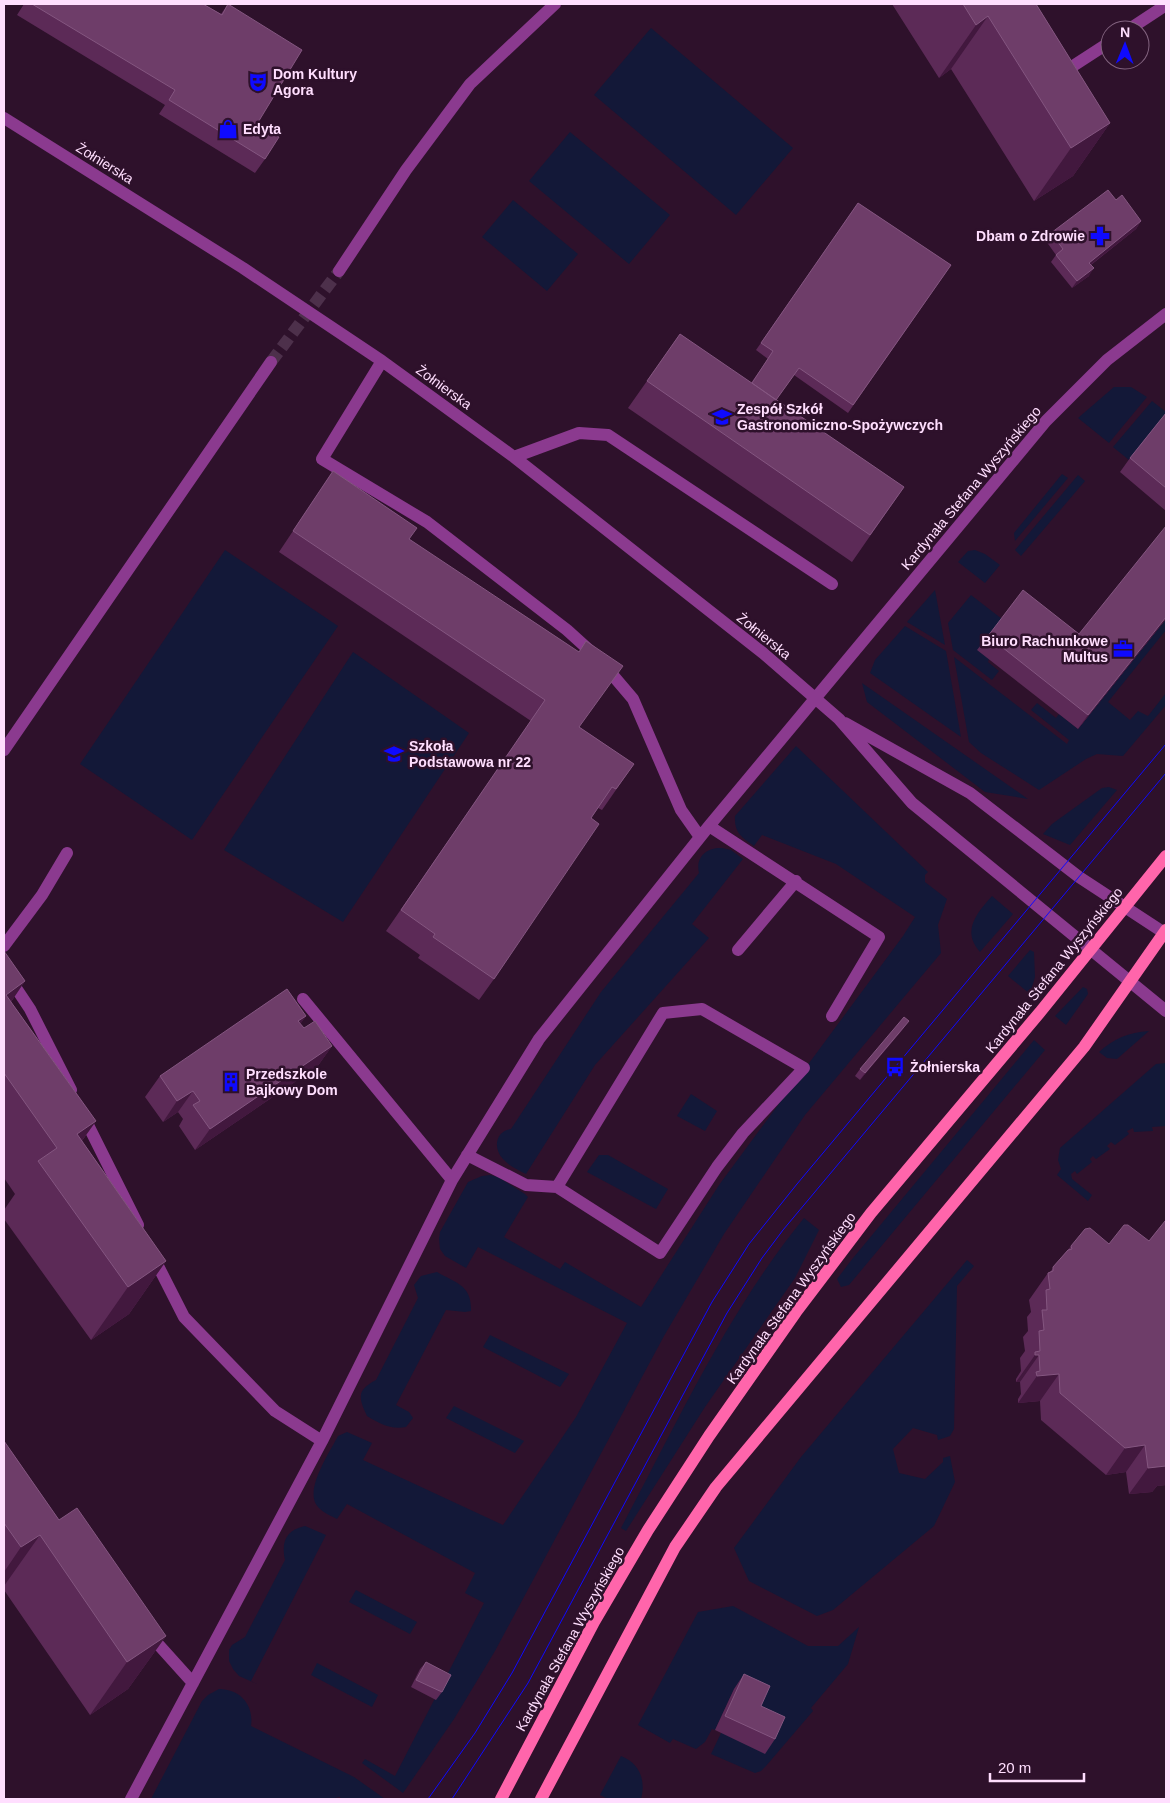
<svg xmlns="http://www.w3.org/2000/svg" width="1170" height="1803" font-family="Arial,sans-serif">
<rect width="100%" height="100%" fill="#2e112b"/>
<!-- green -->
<path fill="#131838" d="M651,28l142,120 -57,67 -142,-120z
M570,132l100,83 -41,49 -100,-83z
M513,200l65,54 -31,37 -65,-54z
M1114,387h17l16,10 -38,46 -31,-25z
M1152,401l14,11v23l-37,25 -16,-13z
M1062,474l6,4 -53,63 -1,-8z
M1078,475l7,6 -64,75 -6,-6z
M225,550l113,76 -146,214 -112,-76z
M975,550l10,4 15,11 -15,18 -27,-21 10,-11z
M935,590l10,55 -38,-23z
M971,595l31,24 -14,43 11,9 -7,9 -39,-30 -5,-27z
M1166,619v11l-58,72 22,18 8,-9 10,5 18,-23v12l-43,51 -26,-2 -11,5 -47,31 -58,-37 -12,-11 -15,-85 113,87 2,-4 -38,-30 6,-7 19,15 3,-4 19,15z
M905,626l41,25 15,86 -91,-64 5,-13z
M353,652l116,81 -126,189 -119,-72z
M862,683l166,116 -43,-7 -118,-90z
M796,746l132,126 -3,3v7l22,17 -9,26 3,28 -136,162 -81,119 -60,102 -169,315 -41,68 -51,74 -41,-30 3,-4 30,17 89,-173 -19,-10 10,-20 -128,-69 -10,15c-6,-3 -15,-7 -19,-12 -15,-16 12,-55 20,-71l9,-4 25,11 -9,17 140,65 73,-108 51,-94 -149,-76 -12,21 -21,-12 -5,-7 -1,-10 1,-7 28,-50 14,-6 8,-1 8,2 27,17 3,3 -24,40 56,32 5,-7 76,45 78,-122 184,-249 12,-19 -79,-53 -74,-29 -8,11c-13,-9 -20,-14 -19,-30z
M1109,787l8,3 -47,55 -27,-11 9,-10 50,-36z
M722,848l9,2 12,9 -51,65 17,14 -114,127 -69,109c-8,-4 -17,-8 -23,-15 -10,-10 -8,-28 8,-30l90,-137 98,-119c-4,-17 9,-26 23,-25z
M992,896l21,18 -33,38c-19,-21 -3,-39 12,-56z
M1030,950l4,2 1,25 -5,17 -22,-18z
M1083,987l4,2 1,5 -22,31 -11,-9z
M1149,1031l-32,28 -10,-1 -8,-6c14,-13 30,-20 50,-21z
M1034,1040l11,10 -196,235 -8,2 -4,-8 16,-21z
M1166,1063v63l-14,1 1,4 -19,1 -1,-4 -6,3 2,3 -14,11 -4,-3 -4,4 3,3 -14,10 -3,-3 -3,3 2,3 -15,12 -2,-3 -4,3 1,5 20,16 -4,6 -31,-26 4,-6 -3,-9 2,-12 96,-84z
M691,1094l26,17 -12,20 -28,-15z
M599,1155h9l60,34 -12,20 -69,-37z
M804,1218l15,12 -24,48 -90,129 -79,124 -5,-3c56,-105 107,-217 183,-310z
M967,1260l7,6 -17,20 -3,143 -4,7 -12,4 -1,-5 -24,-7 -20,21 6,24 26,6 18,-17v-4l7,-2 5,26 -21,44 -101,84 -16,6 -68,-35 -15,-33 67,-91z
M437,1272c19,11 35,13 34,39l-6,1 -19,-2 -50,95 13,7 4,6 -7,9c-15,3 -26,-3 -39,-11 -9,-19 -10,-26 9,-36l42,-82 -4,-13 7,-9z
M490,1335l79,39 -9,13 -77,-40z
M454,1406l70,35 -9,12 -69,-35z
M305,1526l21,9 -75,146 6,3 -18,-8 -6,-7 -4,-8v-11l3,-5 13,-8 40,-77c-4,-18 1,-30 20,-34z
M356,1590l61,32 -7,12 -61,-32z
M733,1606l75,40h30l21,-19 -11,37 -37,44 2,3 -47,55 -5,5 -6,2 -44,-19 10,-21 13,-44 -19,41 -3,-1 -7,13 -9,7 -23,-10 -3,4 -32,-18 60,-113z
M317,1663l61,32 -6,12 -61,-32z
M219,1689c22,0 35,17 32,37l103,51 31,22h-44l-1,-2 -10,2h-179l51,-98 6,-6z
M621,1756c19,7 25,25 20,43h-33l-8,-4z"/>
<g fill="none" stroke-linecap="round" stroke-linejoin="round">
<!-- minor-tunnel -->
<path stroke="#4d304b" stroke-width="12" stroke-dasharray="12 6" stroke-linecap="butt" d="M271,362l68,-91"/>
<!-- minor -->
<path stroke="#8b3a8f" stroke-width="12" d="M1128,30l38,-25
M1073,66l37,-24
M4,118l239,150 139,93 132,96 249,196 76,66 73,84 254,208
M339,271l67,-101 64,-86 85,-80
M382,361l-60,98 105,63 140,108 32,29 34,40 48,111 19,27
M514,457l65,-24 29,2 224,149
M845,723l125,70 109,84 87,57
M4,750l267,-388
M709,826l170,111 -47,79
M4,946l38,-51 25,-42
M738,950l58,-69
M4,970l26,39 41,81
M303,999l149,181
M83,1115l55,110
M467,1155l59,30 31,2 103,66 57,-86 26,-34 61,-65 -102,-59 -39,4 -106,174
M152,1254l32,63 91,94 47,30
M148,1633l45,50
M131,1799l191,-358 130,-261 87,-141 170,-213 337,-405 61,-61 59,-46"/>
<!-- major -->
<path stroke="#ff65ab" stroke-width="12" d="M501,1799l93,-177 54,-92 61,-94 87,-124 75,-99 170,-202 125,-155
M541,1799l134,-252 41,-60 368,-440 82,-117"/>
<!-- tram -->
<path stroke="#0f0aff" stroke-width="1" d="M428,1799l47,-66 37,-60 200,-371 37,-58 48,-60 369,-440
M452,1799l76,-116 199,-370 35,-55 21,-28 383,-457"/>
</g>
<!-- wall -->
<path fill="#5c2a57" d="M24,4h179l18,10 7,-10 37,155 -10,14 -96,-59 6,-9 -148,-90z
M892,4h144l74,119 -37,53 -39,25 -83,-132 -12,9z
M1116,200l25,21 -5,8 -45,36 -2,11 -17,12 -21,-26 5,-7 -10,-14 5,-8z
M858,203l93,62 -103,148 -54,-38 -18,25 128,87 -52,75 -224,-154 52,-74 71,49 17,-24 -12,-9z
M1166,413v98l-46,-39 10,-14z
M333,471l76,68 170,188 55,37 -32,46 -4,-2 -7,10 -97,161 -15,21 -61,-42 2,-3 -34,-24 145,-210 -252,-169z
M1166,619l-88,110 -101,-79 11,-14 91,-2z
M4,951l21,30 -14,21 85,119 -14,20 84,120 -37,53 -38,26 -87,-121v-9l11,-16 -11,-16z
M306,1016l-6,8 4,4 28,18 -15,21 -122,83 -16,-24 4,-7 -5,-7 -15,10 -18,-25 15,-21z
M904,1028l-44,52 -5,-4 5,-7z
M1166,1221v264l-9,1 -5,6 -23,2 -3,-22 -20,3 -65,-55 -1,-19 -22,2v-4l3,-5 -1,-12h-4v-3l5,-8 -1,-13 5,-7 -2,-14 5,-6 -1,-14 4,-5 -2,-12 19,-27 2,-1 21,-26 78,-5z
M4,1441l55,79 107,116 -38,53 -38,26 -86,-125z
M426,1662l16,30 -6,8 -25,-13 9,-18z
M744,1674l17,32 14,33 -10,15 -50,-24 19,-41z"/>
<!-- shaded-wall -->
<path fill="#42183e" d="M988,16l-37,53 -12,9 37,-53z
M1110,123l-37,53 -39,25 37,-53z
M1141,221l-5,8 -52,41 5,-7z
M1094,268l-5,8 -17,12 5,-7z
M1166,617v2l-88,110 10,-14z
M25,981l-21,31 2,-17z
M306,1016l-15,21 7,-16z
M909,1021l-5,7 -44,52 5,-7z
M332,1046l-15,21 -122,83 15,-21z
M193,1091l-15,21 -15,10 14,-21z
M96,1121l-38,53 19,-40z
M166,1261l-37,53 -38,26 37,-53z
M1035,1355h4l-19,27h-4z
M1059,1374l-19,27 -22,2 19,-27z
M1145,1445l-19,27 -20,3 19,-27z
M1166,1466v19l-9,1 -5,6 -23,2 19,-26z
M40,1535l-36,51v-14l17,-25z
M166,1636l-38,53 -38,26 37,-53z"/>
<!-- building -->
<path fill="#6e3d69" stroke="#845680" d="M32,4h171l19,11 6,-11 74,46 -45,74 22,13 -14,22 -96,-59 6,-10z
M963,4h73l74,119 -39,25 -83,-132 -12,9z
M1108,190l8,10 6,-5 19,26 -52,42 5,5 -17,13 -21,-26 7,-6 -12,-16z
M858,203l93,62 -98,140 -54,-37 -23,32 -24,-17 21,-32 -12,-8z
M680,334l224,153 -34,48 -223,-154z
M1166,413v75l-36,-30z
M333,471l84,57 -8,11 170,113 7,-11 37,25 -44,61 55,37 -18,25 -4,-2 -21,31 8,6 -105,155 -61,-42 2,-3 -34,-24 144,-210 -252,-169z
M1166,526v91l-78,98 -100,-79 35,-46 56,44z
M4,951l21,30 -19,14 90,126 -19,13 89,127 -38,26 -90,-126 19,-13 -53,-75z
M287,989l19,27 -8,5 6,7 11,-7 17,25 -122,83 -17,-24 7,-4 -7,-10 -16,10 -17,-25z
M904,1017l5,4 -44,52 -5,-4z
M1165,1221h1v245l-18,2 -3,-23 -20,3 -65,-55 -1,-19 -22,2 -1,-4 4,-1 -1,-16h-4v-3l5,-1 -1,-20 5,-1 -2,-20h5l-1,-20 4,-1 -2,-16 5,-2v-4l15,-17 4,-1 -1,-3 14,-17 5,-1 19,16 15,-19h4l21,16z
M4,1441l55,79 18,-12 89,128 -39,26 -87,-127 -19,12 -17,-24z
M426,1662l25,13 -9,17 -26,-12z
M744,1674l26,12 -9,20 24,11 -10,22 -50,-23z"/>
<!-- icons -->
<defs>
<symbol id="theatre-bare" viewBox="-9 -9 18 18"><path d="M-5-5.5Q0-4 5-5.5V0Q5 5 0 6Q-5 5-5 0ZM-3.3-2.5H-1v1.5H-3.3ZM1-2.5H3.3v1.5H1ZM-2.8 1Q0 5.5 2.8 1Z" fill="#0f0aff" stroke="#2e112b" stroke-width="2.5" paint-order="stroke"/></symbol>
<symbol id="shop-bare" viewBox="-9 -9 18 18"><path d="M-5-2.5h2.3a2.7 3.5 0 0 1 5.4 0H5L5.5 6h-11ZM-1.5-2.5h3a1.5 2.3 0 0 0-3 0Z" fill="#0f0aff" stroke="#2e112b" stroke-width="2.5" paint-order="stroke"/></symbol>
<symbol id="pharmacy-bare" viewBox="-9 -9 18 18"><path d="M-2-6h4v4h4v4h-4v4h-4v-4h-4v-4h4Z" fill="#0f0aff" stroke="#2e112b" stroke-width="2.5" paint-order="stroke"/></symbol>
<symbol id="school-bare" viewBox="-9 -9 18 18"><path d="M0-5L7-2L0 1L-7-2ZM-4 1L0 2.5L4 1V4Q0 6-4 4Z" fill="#0f0aff" stroke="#2e112b" stroke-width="2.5" paint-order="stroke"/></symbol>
<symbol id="office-bare" viewBox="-9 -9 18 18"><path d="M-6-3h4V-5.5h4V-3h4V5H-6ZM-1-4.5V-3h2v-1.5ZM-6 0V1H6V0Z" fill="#0f0aff" stroke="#2e112b" stroke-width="2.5" paint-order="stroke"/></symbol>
<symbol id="bus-bare" viewBox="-9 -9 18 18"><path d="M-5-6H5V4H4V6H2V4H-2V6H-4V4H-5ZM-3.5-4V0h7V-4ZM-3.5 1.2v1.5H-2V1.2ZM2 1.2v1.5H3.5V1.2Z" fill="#0f0aff" stroke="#2e112b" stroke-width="2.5" paint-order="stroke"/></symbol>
<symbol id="building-bare" viewBox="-9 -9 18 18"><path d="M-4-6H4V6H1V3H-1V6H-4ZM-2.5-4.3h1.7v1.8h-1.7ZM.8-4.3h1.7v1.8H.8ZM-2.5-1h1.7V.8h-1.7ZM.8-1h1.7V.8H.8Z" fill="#0f0aff" stroke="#2e112b" stroke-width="2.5" paint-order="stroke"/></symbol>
</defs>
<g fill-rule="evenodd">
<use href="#theatre-bare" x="244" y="68" width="28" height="28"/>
<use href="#shop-bare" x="214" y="115" width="28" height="28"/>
<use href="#pharmacy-bare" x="1086" y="222" width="28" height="28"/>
<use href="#school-bare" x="708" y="403" width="28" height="28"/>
<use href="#office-bare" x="1109" y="635" width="28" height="28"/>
<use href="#school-bare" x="380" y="740" width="28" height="28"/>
<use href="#bus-bare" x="881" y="1053" width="28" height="28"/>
<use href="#building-bare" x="217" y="1068" width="28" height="28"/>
</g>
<g text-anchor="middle" stroke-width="5" stroke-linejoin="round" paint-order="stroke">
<!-- poi labels -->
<g font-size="14" font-weight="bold" fill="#ffdefe" stroke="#2e112b" text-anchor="start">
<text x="273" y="79">Dom Kultury<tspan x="273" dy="16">Agora</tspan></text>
<text x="243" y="134">Edyta</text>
<text x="1085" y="241" text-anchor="end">Dbam o Zdrowie</text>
<text x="737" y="414">Zespół Szkół<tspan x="737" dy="16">Gastronomiczno-Spożywczych</tspan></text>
<text x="1108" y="646" text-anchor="end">Biuro Rachunkowe<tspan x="1108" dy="16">Multus</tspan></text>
<text x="409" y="751">Szkoła<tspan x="409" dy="16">Podstawowa nr 22</tspan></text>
<text x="910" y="1072">Żołnierska</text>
<text x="246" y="1079">Przedszkole<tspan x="246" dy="16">Bajkowy Dom</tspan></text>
</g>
<!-- street labels -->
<g font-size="14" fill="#ffdefe" stroke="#2e112b">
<text transform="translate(105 163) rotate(32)" y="5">Żołnierska</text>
<text transform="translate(444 387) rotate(36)" y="5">Żołnierska</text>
<text transform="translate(971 488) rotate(-50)" y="5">Kardynała Stefana Wyszyńskiego</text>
<text transform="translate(764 636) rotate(39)" y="5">Żołnierska</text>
<text transform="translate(1054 970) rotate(-51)" y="5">Kardynała Stefana Wyszyńskiego</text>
<text transform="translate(791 1298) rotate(-54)" y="5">Kardynała Stefana Wyszyńskiego</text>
<text transform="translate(570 1639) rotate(-61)" y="5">Kardynała Stefana Wyszyńskiego</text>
</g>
</g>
<!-- border -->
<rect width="1170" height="1803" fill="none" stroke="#ffdefe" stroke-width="10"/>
<!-- north arrow -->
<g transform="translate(1125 45) rotate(1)"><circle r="24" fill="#2e112b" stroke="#82637f"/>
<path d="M0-4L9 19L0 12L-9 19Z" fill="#0f0aff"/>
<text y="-8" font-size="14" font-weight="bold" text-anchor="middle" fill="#ffdefe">N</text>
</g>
<!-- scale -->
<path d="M990 1773v8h94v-8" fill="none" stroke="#ffdefe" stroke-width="2.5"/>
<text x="998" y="1773" font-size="15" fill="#ffdefe" stroke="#2e112b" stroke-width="4" paint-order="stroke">20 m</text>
</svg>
